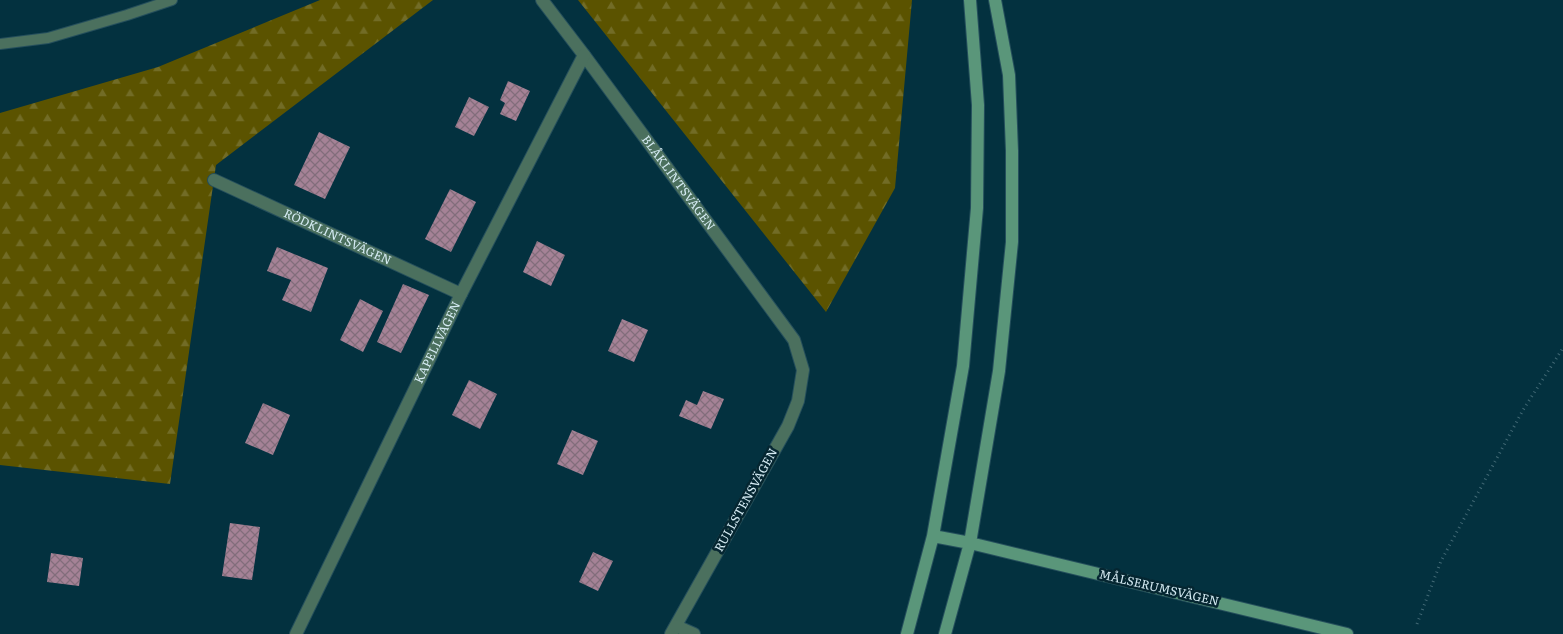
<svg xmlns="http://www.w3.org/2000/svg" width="1563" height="634" font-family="Literata,serif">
<defs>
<pattern id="forest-firs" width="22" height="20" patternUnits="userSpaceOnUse" patternTransform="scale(1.25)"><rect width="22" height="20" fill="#5b5300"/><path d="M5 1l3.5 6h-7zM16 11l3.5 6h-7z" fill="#726c26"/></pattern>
<pattern id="building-cross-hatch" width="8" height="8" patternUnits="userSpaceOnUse" patternTransform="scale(1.25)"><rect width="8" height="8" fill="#a58296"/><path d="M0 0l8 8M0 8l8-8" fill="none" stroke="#826d7b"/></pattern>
</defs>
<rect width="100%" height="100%" fill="#03313f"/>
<!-- forest -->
<path fill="url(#forest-firs)" d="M320,0h113l-217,165 -46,319 -170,-19v-352l158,-46z
M578,0h334l-17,188 -69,124z"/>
<!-- building -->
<path fill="url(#building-cross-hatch)" d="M508,81l22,10 -14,30 -16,-7 5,-11 -5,-3z
M469,97l20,10 -15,29 -19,-9z
M319,132l31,15 -25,52 -31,-14z
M450,189l26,13 -25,50 -26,-13z
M537,241l28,14 -14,31 -28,-14z
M277,247l51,21 -17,44 -29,-12 9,-20 -24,-9z
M403,284l26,11 -28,58 -24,-11z
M360,299l23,12 -20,41 -23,-12z
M622,319l26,11 -14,32 -26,-11z
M469,380l28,14 -17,35 -28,-14z
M703,391l21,8 -13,30 -32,-13 7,-16 11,5z
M263,403l27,12 -17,40 -28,-12z
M572,430l26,11 -15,34 -26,-11z
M230,523l30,4 -8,53 -30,-4z
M593,552l20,9 -15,30 -19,-9z
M51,553l32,5 -4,28 -32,-4z"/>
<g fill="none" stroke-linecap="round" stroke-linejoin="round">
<defs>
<path id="lane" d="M0,44l48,-6 79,-23 45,-15"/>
<g id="street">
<path id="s1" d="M542,0l42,55 210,285 9,30 -5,31 -10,25 -117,208"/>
<path id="s2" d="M214,180l247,114"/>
<path d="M676,626l18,8"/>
<path id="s3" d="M296,634l165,-340 123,-239"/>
</g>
<path id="secondary" d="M933,536l37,7 377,91
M907,634l26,-98 30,-170 14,-158 1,-103 -8,-105
M945,634l25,-91 29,-172 13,-129v-91l-3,-76 -14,-75"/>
</defs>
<!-- lane casing -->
<use href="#lane" stroke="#254f5c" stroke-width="12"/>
<!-- street casing -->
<use href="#street" stroke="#254f5c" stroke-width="14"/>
<!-- secondary casing -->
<use href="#secondary" stroke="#254f5c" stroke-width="14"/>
<!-- path -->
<path stroke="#426975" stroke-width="3" stroke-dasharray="1 4" stroke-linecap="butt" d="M1417,624l24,-63 82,-151 40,-62"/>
<!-- lane -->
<use href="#lane" stroke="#4b705e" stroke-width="10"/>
<!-- street -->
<use href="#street" stroke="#4b705e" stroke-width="12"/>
<!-- secondary -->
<use href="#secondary" stroke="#5a967a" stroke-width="12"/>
</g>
<g text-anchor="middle" stroke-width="5" stroke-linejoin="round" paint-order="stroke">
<!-- street labels -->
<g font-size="12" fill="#d5ebf3" stroke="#052631">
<text dy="4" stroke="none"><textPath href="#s1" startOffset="228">BLÅKLINTSVÄGEN</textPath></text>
<text dy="4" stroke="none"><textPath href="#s2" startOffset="136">RÖDKLINTSVÄGEN</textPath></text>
<text dy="4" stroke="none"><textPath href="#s3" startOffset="324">KAPELLVÄGEN</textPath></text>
<text transform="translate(746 500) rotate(-61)" y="4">RULLSTENSVÄGEN</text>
<text transform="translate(1159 588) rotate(13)" y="4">MÅLSERUMSVÄGEN</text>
</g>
</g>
</svg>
